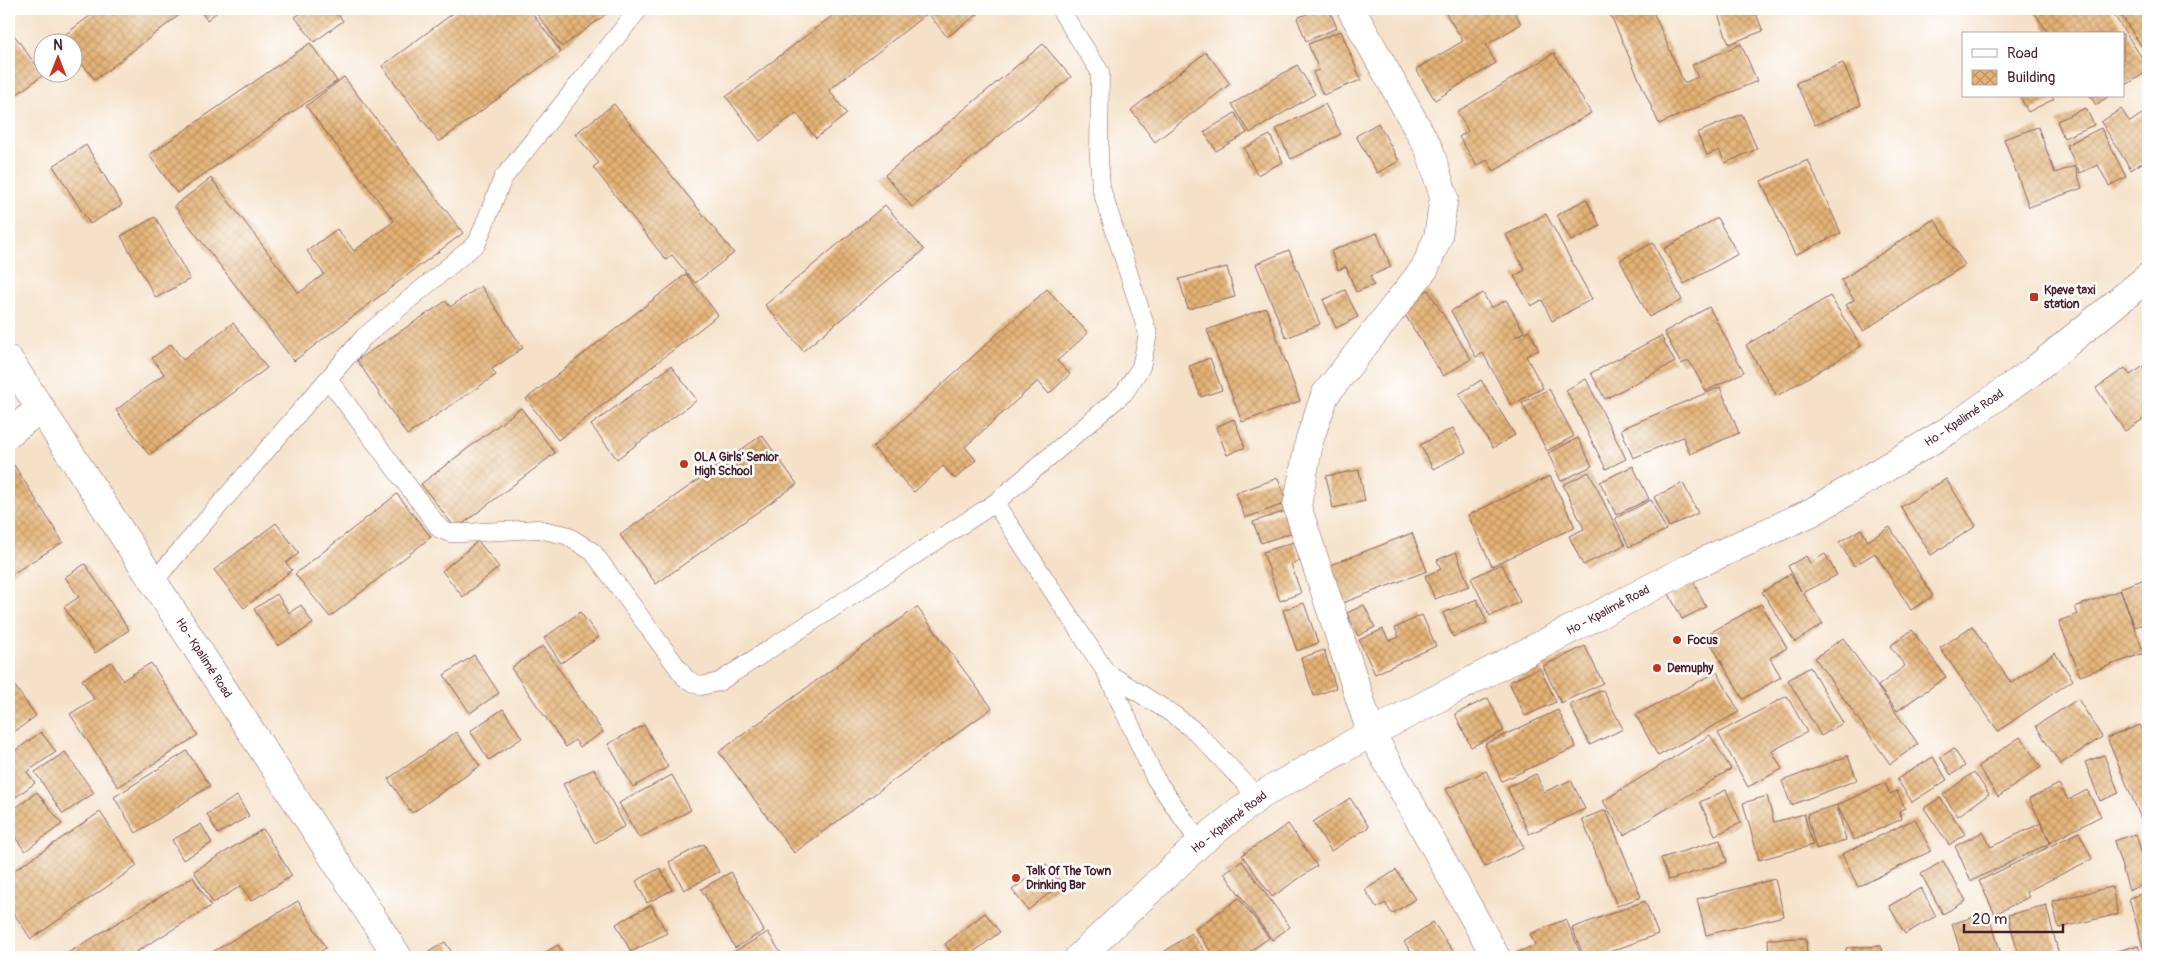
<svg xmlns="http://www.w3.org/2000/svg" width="2157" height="966" font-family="Pangolin,sans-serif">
<defs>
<pattern id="building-cross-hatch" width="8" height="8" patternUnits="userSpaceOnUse" patternTransform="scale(1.25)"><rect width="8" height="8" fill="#e4b375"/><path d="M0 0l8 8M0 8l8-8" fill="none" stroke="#bb9160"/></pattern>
</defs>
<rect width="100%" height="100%" fill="#fff"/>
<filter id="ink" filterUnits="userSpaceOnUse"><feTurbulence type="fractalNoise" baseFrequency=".02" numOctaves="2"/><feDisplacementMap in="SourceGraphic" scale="10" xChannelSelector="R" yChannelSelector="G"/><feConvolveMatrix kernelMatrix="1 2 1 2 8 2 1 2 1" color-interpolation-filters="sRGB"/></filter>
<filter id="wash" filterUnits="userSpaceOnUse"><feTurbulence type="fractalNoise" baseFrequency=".0096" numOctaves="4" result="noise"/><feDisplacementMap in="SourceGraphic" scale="20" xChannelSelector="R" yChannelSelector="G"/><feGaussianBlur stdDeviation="1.12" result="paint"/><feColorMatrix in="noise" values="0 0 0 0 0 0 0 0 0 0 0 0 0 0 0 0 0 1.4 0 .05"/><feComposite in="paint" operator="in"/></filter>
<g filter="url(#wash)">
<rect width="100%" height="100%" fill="#f5e1c8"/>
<g id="blocks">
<!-- building -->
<path fill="url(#building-cross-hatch)" d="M99,9h88l-92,71 -23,-29v-9h-6l-4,-5z
M198,9h23l-14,11z
M307,9h27l9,12 -29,21 -19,-25z
M459,9h70l32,43 -122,90 -57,-76z
M533,9h67l5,6 -43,32z
M841,9h133l4,5 -31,23 -19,-24 -99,77 18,24 -31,24 -20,-25 -36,28 -34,-44z
M1318,9h11l8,19 -31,13 -9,-23z
M1443,9h70l8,15 -35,21 10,18 -61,37 -19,-31 47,-28z
M1608,9h44l32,74 14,-6 -6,-12 49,-21 16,37 -98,43z
M1716,9h38l9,22 -34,13z
M2032,9h78l38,58v4l-25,16v-53h-74z
M2117,9h31v47z
M9,28l34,47 -34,25z
M1341,31l20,49 -38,15 -10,-23 6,-2 -11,-26z
M310,43l27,38 -160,112 -28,-38z
M1043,44l28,33 -159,130 -27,-32z
M1206,52l24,32 -75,58 -24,-32z
M1554,53l37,60 -97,58 -7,-11 -10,6 -18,-29 9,-6 -11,-19z
M1843,63l18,42 -46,20 -19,-42z
M1297,65l18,29 -65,39 -18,-29z
M344,77l119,156 -169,128 -120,-155 37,-28 88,115 25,-19 -17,-23 30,-22 17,22 40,-30 -88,-115z
M2020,96h32l2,3 -26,13z
M2090,96h19l-13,9z
M614,104l120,149 -39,30 -23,-28 -6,5 -73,-93 6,-4 -24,-29z
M1325,104l16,30 -50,25 -15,-30z
M2086,108l8,17 -30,13 -7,-17z
M2121,109l9,13 18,-12v49l-17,11 -30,-48z
M1235,113l12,20 -31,18 -12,-19z
M1742,114l15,35 -32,14 -6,-13 -12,5 -10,-22z
M1378,123l21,38 -22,12 -21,-37z
M2038,127l17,46 20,-7 7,22 -53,19 -25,-68z
M2101,128l25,49 -17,9 -11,-21 -18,8 -14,-28z
M1270,135l13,27 -26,13 -13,-27z
M86,145l36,60 -32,19 -37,-58z
M1808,160l33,73 -46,22 -34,-74z
M1586,199l14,27 -29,15 -14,-26z
M885,205l39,45 -121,101 -38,-46z
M1546,214l46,85 -40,22 -10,-21 -11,6 -17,-30 11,-6 -19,-35z
M155,217l35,62 -34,19 -35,-62z
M1717,218l21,36 -54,30 -20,-35z
M1934,219l31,46 -102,66 -17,-26 8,-5 -13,-20z
M1377,233l14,34 -21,9 4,9 -18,7 -10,-25 -8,3 -7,-19z
M1653,243l29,57 -33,17 -29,-57z
M1289,250l31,74 -34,14 -30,-74z
M1227,267l8,30 -47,12 -9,-30z
M686,274l32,41 -160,125 -32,-41z
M481,286l42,62 -31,21 4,6 -89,60 -50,-75 89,-59 4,6z
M1047,289l41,44 -31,28 13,13 -21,20 -11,-13 -73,66 11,13 -21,19 -12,-13 -29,26 -41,-45z
M1345,290l13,27 -22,11 -13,-28z
M1428,290l43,69 -28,17 -43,-69z
M1483,293l8,15 15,-8 18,32 -9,5 14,-7 10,20 -13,6 17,32 -32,17 -28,-52 -7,4 -25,-46z
M1830,296l31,50 -84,50 -31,-51z
M1709,307l35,65 -38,19 -17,-30 -8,3 -17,-32z
M1266,308l34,93 -58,21 -35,-92z
M233,323l34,45 -118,87 -33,-45 48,-36 -12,-16 19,-14 12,16z
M1661,336l14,26 -70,37 -14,-26z
M1210,358l12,32 -21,7 -12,-31z
M671,366l26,34 -80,59 -26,-34z
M2144,366l4,7v43l-23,15 -29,-43 29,-20 5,7z
M1586,379l40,80 -20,10 -40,-79z
M1481,380l34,55 -22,13 -34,-54z
M1720,387l19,46 -49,21 -7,-17 -50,21 -12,-29z
M1549,389l25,47 -27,15 -25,-48z
M521,408l34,45 -99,76 -35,-45z
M1234,419l11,28 -18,8 -11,-28z
M1453,428l13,24 -33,17 -13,-24z
M762,435l35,49 -141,100 -36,-49z
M1578,438l14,28 -31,15 -13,-28z
M14,465l49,77 -54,34v-38l4,-3 -4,-6v-61z
M1633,466l16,33 -33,16 -16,-33z
M1359,470l6,31 -32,7 -7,-32z
M1589,472l36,73 -42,20 -14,-29 15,-7 -21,-44z
M1550,476l25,51 -83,39 -24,-51z
M1278,478l9,25 -42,15 -9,-25z
M1946,479l30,47 -45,29 -30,-48z
M1683,483l15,30 -29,14 -15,-30z
M397,494l34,43 -101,80 -35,-43z
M1651,500l15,30 -37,17 -14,-29z
M1289,510l8,21 -36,12 -8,-21z
M276,523l23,30 -13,10 6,7 -48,38 -30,-38z
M1890,527l43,69 -22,14 -36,-57 -21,13 -15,-24 22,-13 7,12z
M1412,533l15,38 -87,33 -15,-37z
M478,541l21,26 -36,30 -21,-26z
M1294,542l6,19 -9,3 10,29 -21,8 -17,-49z
M1456,552l13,34 -34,13 -10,-23 16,-7 -4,-9z
M1825,554l12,21 -34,18 20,31 -28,18 -33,-50 28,-18 11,17 -13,-25 18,-10 4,7z
M85,564l44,66 -34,23 -31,-46 15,-10 -14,-20z
M1502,564l18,38 -30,14 -19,-38z
M2148,578v44l-13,5 -15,-39z
M1693,581l13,26 -24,12 -13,-25z
M2120,590l24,63 -64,23 -21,-55 19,-7 -3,-7z
M277,594l12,19 12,-8 12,19 -35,22 -24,-37z
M1477,599l10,24 -34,14 -10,-24z
M1304,603l14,40 -21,8 -14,-41z
M1761,604l26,44 -17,10 11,19 -38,22 -37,-64z
M1364,605l11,22 -17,9 -11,-23z
M917,607l75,101 -198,145 -75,-101z
M580,612l19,25 -38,26 -17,-25z
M1422,615l14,31 -61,28 -16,-34 24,-11 6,12 10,-4 -4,-9z
M1972,626l39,57 44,-30 18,27 -75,51 -58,-83z
M1912,630l34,47 -49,34 -19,-25 27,-20 -15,-20z
M1843,638l75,106 -28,20 -75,-106z
M543,646l60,86 -23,15 -5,-7 -9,7 -55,-79z
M1585,646l18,37 -42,20 -18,-37z
M1324,650l12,38 -22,8 -13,-38z
M474,655l25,38 -29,20 -26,-38z
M111,662l12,18 28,-17 47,72 -80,52 -48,-73 24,-15 -12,-19z
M1810,667l33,56 -22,13 -33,-56z
M1540,668l16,34 -31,14 -16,-34z
M1717,672l22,40 -81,44 -22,-41z
M9,678l27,38 -26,19 -1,-2z
M1603,690l20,39 -33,16 -20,-40z
M1787,696l20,36 -35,19 10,18 -34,18 -30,-54z
M1488,698l16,33 -33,16 -16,-33z
M2078,699l24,38 -42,27 -24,-38z
M503,709l19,29 -33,22 -19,-29z
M1558,710l18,37 -74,34 -17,-37z
M644,725l24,42 -35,20 -25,-43z
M2140,725l8,19v91l-41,-97z
M41,732l15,20 -29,20 8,11 -26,19v-47z
M456,732l24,34 -68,47 -24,-34z
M1710,735l21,34 -107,66 -21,-34z
M2020,737l21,30 -43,30 -20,-31z
M1954,749l11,17 -14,9 -11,-18z
M187,751l23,35 -74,47 -22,-36z
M65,752l29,41 -31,21 -28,-42z
M2104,755l15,38 -19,8 -15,-39z
M1848,756l9,24 -66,25 -9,-24z
M1933,757l14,23 -35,22 -15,-23z
M594,769l31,57 -30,17 -32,-59z
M1486,771l38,77 -39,19 -39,-78z
M1974,772l15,22 -31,22 -15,-21z
M1536,774l8,18 27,-12 14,29 -56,25 -22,-47z
M672,775l19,35 -52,28 -20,-35z
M1885,783l5,11 7,-3 8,17 -6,3 3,8 -48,21 -17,-35z
M2059,784l9,16 19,-10 14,26 -50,26 -22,-43z
M1726,790l15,33 -26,12 -15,-33z
M37,792l25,32 -37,27 -16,-22v-16z
M237,796l12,20 -31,18 -11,-20z
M1767,796l7,26 30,-8 9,31 -54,15 -16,-57z
M1350,798l19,29 -38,24 -18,-29z
M1940,798l25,36 -16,11 -25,-37z
M1837,805l9,35 -30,9 -9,-35z
M1606,810l35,87 -24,9 -35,-87z
M100,812l37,54 -106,73 -22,-33v-32z
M1915,819l16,32 -73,36 -16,-33z
M2041,823l9,20 -79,38 -16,-35 28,-14 8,15z
M201,824l11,19 -29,17 -11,-20z
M1288,824l29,42 -45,31 -30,-42z
M263,829l29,47 -41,25 -10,-15 -28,17 -19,-32z
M2079,832l13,27 -66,33 3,5 -34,17 -16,-33z
M2136,834l12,42v8l-19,6 -15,-49z
M1720,840l7,22 -58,18 -8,-22z
M704,844l15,28 -35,18 -15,-28z
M1242,861l48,66 -18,13 -48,-67z
M1943,861l23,40 -23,13 -22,-40z
M1046,864l16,19 -34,27 -16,-20z
M660,868l12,22 -25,13 -11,-22z
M1396,870l19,29 -23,15 -7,-11 -8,5 -12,-18z
M731,872l33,59 -29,17 -34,-59z
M193,877l18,29 -83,51h-67z
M1775,879l9,37 -78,19 -9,-36z
M2112,887l6,27 -59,14 -7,-27z
M1921,888l15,28 -31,18 -16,-28z
M2148,892v65h-2l-17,-59z
M1239,898l30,40 -27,19h-27l-20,-28z
M298,901l28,47 -15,9h-107z
M1645,901l13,33 -62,23h-12l-12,-29z
M651,905l16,28 -36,19 -15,-28z
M2046,905l13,50 -10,2h-30l-11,-42z
M1988,912l14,45h-40l-10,-33z
M985,913l15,19 -33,25h-12l-10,-13z
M1566,919l16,38h-64l-2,-4 19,-8 -5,-11z
M1433,922l24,35h-42l-11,-15z
M768,932l15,25h-51l-2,-3z
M1191,933l18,24h-52z
M1806,938l1,19h-38l-1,-18z
M445,942l10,15h-26l-2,-4z
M558,945l7,12h-28z
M2138,945l4,12h-44z
M9,946l8,11h-8z
M1881,946l1,11h-36v-9z
M935,951l4,6h-13z
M1356,952l3,5h-10z"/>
</g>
</g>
<g filter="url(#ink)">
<use href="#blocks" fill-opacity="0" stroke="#866362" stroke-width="1"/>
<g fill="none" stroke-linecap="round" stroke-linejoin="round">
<defs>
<path id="service" d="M328,379l112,150 10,4h13l75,-4 28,6 27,17 93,127 15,7 18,-4 276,-179 129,-110 17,-26 7,-33 -47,-146 -2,-30 1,-86 -40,-63
M995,503l111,169 49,106 45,65
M154,581l210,-244 113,-94 26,-65 136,-169
M1106,672l68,43 22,17 62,65"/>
<path id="minor" d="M1351,9l78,140 15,48 -6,40 -13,31 -100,127 -15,43 -13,68 74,227 125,224
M9,433l32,-25"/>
<path id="secondary" d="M1079,957l121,-114 58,-46 113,-64 318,-165 123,-56 139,-83 82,-58 115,-94"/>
<path id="primary" d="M9,360l389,597"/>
</defs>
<!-- service casing -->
<use href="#service" stroke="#866362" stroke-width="19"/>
<!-- minor casing -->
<use href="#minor" stroke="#866362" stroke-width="29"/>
<!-- secondary casing -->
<use href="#secondary" stroke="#866362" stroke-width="29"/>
<!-- primary casing -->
<use href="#primary" stroke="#866362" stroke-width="29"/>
<!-- service -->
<use href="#service" stroke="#fff" stroke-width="18"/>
<!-- minor -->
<use href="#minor" stroke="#fff" stroke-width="28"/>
<!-- secondary -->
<use href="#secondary" stroke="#fff" stroke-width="28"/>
<!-- primary -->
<use href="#primary" stroke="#fff" stroke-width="28"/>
</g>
</g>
<!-- markers -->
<g fill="#c8321e" stroke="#fff" stroke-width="2">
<rect x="2029" y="292" width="10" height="10" rx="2.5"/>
<circle cx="684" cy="464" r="5"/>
<circle cx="1677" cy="640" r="5"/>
<circle cx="1657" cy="668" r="5"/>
<circle cx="1016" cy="878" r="5"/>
</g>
<g text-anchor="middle" stroke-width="5" stroke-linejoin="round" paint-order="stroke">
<!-- poi labels -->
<g font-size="12" font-weight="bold" fill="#4a1f2b" stroke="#fff" text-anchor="start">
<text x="2044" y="294">Kpeve taxi<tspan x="2044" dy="14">station</tspan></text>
<text x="694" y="461">OLA Girls' Senior<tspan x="694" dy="14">High School</tspan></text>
<text x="1687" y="644">Focus</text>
<text x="1667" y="672">Demuphy</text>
<text x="1026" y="875">Talk Of The Town<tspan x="1026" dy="14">Drinking Bar</tspan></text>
</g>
<!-- street labels -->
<g font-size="12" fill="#4a1f2b" stroke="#fff">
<text transform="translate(1964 418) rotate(-34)" y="4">Ho - Kpalimé Road</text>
<text transform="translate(1608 610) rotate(-28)" y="4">Ho - Kpalimé Road</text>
<text transform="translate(204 658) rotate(57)" y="4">Ho - Kpalimé Road</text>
<text transform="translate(1229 822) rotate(-38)" y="4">Ho - Kpalimé Road</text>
</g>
</g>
<!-- margin -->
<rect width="2157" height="966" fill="none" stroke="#fff" stroke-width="30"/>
<!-- legend -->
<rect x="1962" y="32" width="162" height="65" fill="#ffffff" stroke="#b7a5aa"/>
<rect x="1972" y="49" width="25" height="8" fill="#ffffff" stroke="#b7a5aa"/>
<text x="2007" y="58" font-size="15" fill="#4a1f2b">Road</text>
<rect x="1972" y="70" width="25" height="15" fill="url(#building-cross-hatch)" stroke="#b7a5aa"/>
<text x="2007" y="82" font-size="15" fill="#4a1f2b">Building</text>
<!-- north arrow -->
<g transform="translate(58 58)"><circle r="24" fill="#ffffff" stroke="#b7a5aa"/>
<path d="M0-4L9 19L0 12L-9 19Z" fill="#c8321e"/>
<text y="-8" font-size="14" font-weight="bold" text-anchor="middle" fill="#4a1f2b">N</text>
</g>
<!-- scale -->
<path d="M1964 924v8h99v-8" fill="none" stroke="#4a1f2b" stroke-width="2.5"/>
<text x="1972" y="924" font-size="15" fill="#4a1f2b" stroke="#ffffff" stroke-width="4" paint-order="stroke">20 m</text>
</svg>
